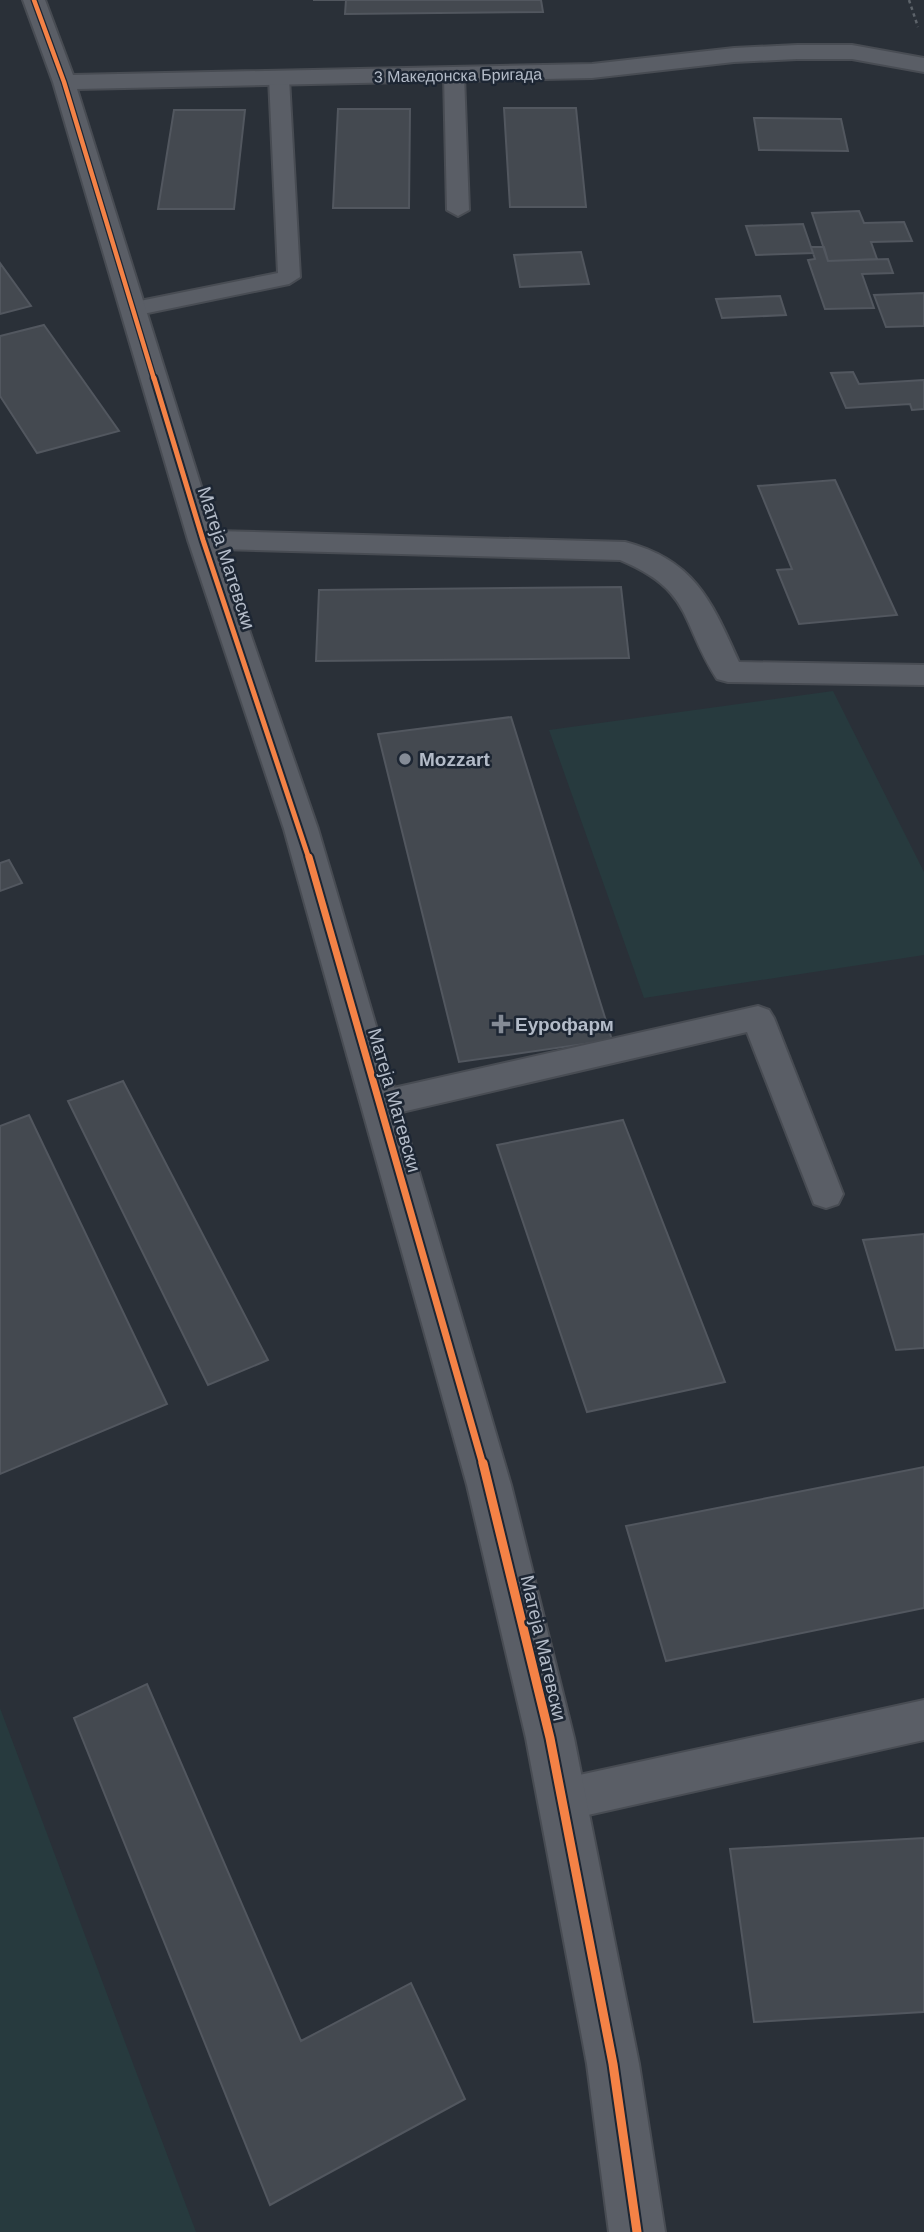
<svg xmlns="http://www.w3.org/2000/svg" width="924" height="2232" font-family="Arial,sans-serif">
<rect width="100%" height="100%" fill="#2a3038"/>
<!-- green -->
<path fill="#273a3e" d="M833,691l91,181v83l-280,43 -95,-268z
M0,1708l196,524h-196z"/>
<!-- building -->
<path fill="#444950" stroke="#52575f" stroke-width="2" d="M313,0h228l2,12 -198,2 1,-14z
M504,108h72l10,99h-76z
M338,109h72l-1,99h-76z
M174,110h71l-11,99h-76z
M754,118l87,1 7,32 -89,-1z
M859,211l5,12 40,-1 8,19 -41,1 6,17 -49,2 -16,-48z
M803,224l10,29 -57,2 -10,-29z
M811,247h13l4,14 60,-2 5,14 -31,1 12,34 -49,1 -17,-49 7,-1z
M581,252l8,32 -69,3 -6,-32z
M0,263l31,43 -31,8z
M924,293v33l-38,1 -12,-32z
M780,296l6,19 -64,3 -6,-19z
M44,325l75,106 -82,22 -37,-57v-60z
M853,372l6,12 65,-4v29l-12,1 -2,-6 -64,4 -15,-35z
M835,480l62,135 -98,9 -22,-54 15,-1 -34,-83z
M621,587l8,71 -313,3 3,-71z
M511,717l101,323 -153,22 -81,-328z
M9,860l13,23 -22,8v-28z
M123,1081l145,279 -60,25 -140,-284z
M29,1115l138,289 -167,70v-348z
M623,1120l102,262 -138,30 -90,-267z
M924,1234v114l-28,2 -33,-110z
M924,1467v141l-258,53 -40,-135z
M147,1684l154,357 110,-58 54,116 -195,106 -196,-487z
M924,1838v174l-170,10 -24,-173z"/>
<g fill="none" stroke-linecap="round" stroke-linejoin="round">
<defs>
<path id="service" d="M454,69l10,6 5,135 -11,6 -11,-6 -3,-135z
M279,72l10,6 11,199 -11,7 -156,32 -8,-2 -3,-5 3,-5 153,-31 -9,-195z
M758,1006l11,4 5,8 69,176 -5,10 -12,4 -12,-4 -67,-172 -367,85 -12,-4 -5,-9 5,-9 12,-4z
M924,1700v40l-363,81 -15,-6 -6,-15 6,-15 15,-6z"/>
<path id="minor" d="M23,0h22l28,75 519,-11 142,-16 63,-3h55l72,13v14l-72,-13h-55l-63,3 -142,16 -515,11 138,442 410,11c70,18 87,60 114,120l185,3v20l-196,-3 -11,-3c-37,-57 -23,-88 -97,-119l-399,-11 97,280 193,656 63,253 65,326 26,168h-56l-22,-168 -61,-326 -59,-253 -183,-656 -96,-289 -135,-458z"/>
</defs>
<!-- service casing -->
<use href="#service" stroke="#484c53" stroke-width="4"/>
<!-- minor casing -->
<use href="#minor" stroke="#484c53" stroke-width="4"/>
<!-- path -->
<path stroke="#5d636a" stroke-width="2.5" stroke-dasharray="3.5 3.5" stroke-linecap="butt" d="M909,0l9,27"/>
<!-- service -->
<use href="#service" fill="#5a5e66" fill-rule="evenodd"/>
<!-- minor -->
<use href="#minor" fill="#5a5e66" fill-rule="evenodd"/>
<defs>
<path id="cycleway-far3" d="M34,0l30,82 90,297"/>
<path id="cycleway-far2" d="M154,378l49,162 106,319"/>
<path id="cycleway-far1" d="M309,857l174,608"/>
<path id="cycleway" d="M483,1463l67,275 63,326 24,168"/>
</defs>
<!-- cycleway-far3 casing -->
<use href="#cycleway-far3" stroke="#1d2633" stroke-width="7"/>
<!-- cycleway-far2 casing -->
<use href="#cycleway-far2" stroke="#1d2633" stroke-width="9"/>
<!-- cycleway-far1 casing -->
<use href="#cycleway-far1" stroke="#1d2633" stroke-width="11"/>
<!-- cycleway casing -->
<use href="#cycleway" stroke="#1d2633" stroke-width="13"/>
<!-- cycleway-far3 -->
<use href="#cycleway-far3" stroke="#f48246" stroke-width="4.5"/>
<!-- cycleway-far2 -->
<use href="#cycleway-far2" stroke="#f48246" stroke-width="5"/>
<!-- cycleway-far1 -->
<use href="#cycleway-far1" stroke="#f48246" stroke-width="7"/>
<!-- cycleway -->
<use href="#cycleway" stroke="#f48246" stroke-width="9"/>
</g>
<!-- markers -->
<g fill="#848b96" stroke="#1d2633" stroke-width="2.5">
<circle cx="405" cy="759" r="7"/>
<path d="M497.5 1013.5h7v7h7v7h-7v7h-7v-7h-7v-7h7z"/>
</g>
<g text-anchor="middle" stroke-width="5" stroke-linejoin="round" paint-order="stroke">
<!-- far-street labels -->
<g font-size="16" fill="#b4bcc9" stroke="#1d2633">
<text transform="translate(458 75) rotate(-1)" y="6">3 Македонска Бригада</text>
</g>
<!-- street labels -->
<g font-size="19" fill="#b4bcc9" stroke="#1d2633">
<text transform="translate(227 558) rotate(72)" y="7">Матеја Матевски</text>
<text transform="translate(395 1100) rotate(74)" y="7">Матеја Матевски</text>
<text transform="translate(544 1648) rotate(77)" y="7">Матеја Матевски</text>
</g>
<!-- poi labels -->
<g font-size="19" font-weight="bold" fill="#b4bcc9" stroke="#1d2633" text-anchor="start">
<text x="419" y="766">Mozzart</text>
<text x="515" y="1031">Еурофарм</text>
</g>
</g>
</svg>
